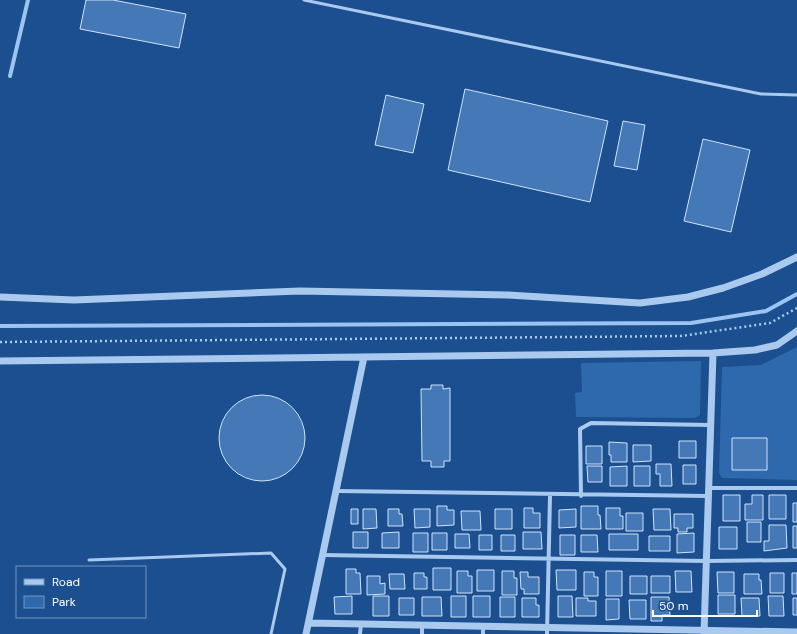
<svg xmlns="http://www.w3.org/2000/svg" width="797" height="634" font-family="'DM Sans',sans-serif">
<rect width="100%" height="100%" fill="#1b4f8f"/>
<!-- green -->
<path fill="#2e69ad" d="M797,347v133l-75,-2 -3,-5 3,-106 39,-2z
M701,361l-1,54 -5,3 -119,-1 -1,-24 7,-1 -1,-29z"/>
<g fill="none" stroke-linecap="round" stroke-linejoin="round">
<!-- stream -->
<path stroke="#9cc4f0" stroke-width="4" d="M10,76l18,-76
M0,326l691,-3 75,-12 31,-17"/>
</g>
<!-- building -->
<path fill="#4478b7" stroke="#cfe3fa" d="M86,0h27l73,14 -7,34 -99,-19z
M465,89l143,32 -18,81 -142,-32z
M386,95l38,9 -11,49 -38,-8z
M623,121l22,4 -8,45 -23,-4z
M703,139l47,11 -19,82 -47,-11z
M431,385h12v4l7,-1v73h-6v6h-13v-6h-9l-1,-72h10z
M219 438a43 43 0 1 1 86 0a43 43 0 1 1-86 0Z
M732,438h35v32h-35z
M679,441h17v17h-17z
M609,442l18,1v19h-16v-7h-2z
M633,445h18v16l-18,1z
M586,446h16v18h-16z
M656,464h15l1,22h-12v-12h-4z
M683,465h13v19h-13z
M587,466h15v16h-14z
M627,466v20h-17v-19z
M634,466h16v20h-16z
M723,495h17v26h-17z
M752,495h11v25h-18v-16h7z
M769,495h17v24h-17z
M793,503h4v19h-4z
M437,506h10v4h7v15l-17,1z
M581,506h17v9h2l1,14h-20z
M524,508h9v5h7v15h-16z
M606,508h14v8h3v13h-17z
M351,509h7v15h-7z
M363,509h13l1,19 -14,1z
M388,509h11v5h3l1,12h-15z
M414,509h16v18l-15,1z
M495,509h17v20h-17z
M576,509v18l-17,1v-18z
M653,509h17l1,21h-17z
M461,511h19l1,19h-19z
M626,513h17v18h-17z
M674,514h19v14h-6v4h-9v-4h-4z
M747,522h14v20h-14z
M769,525h17l1,23 -23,3v-10h5z
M793,526h4v22h-4z
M719,527h18v22h-18z
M353,532h15v16h-15z
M399,532v16h-17v-15z
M523,532h18l1,17h-19z
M413,533h15v19h-15z
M432,533h15v17h-15z
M694,533v19l-17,1v-19z
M455,534h14l1,14h-15z
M609,534h29v16h-29z
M479,535h13v15h-13z
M501,535h14v16h-14z
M560,535h15v20h-15z
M581,535h16l1,17h-17z
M649,536h21v15h-21z
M433,568h18v22h-18z
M346,569h10v4h4l1,21h-15z
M477,570h17v21h-17z
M556,570h20v20h-19z
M457,571h11v5h4v17h-15z
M502,571h12v7h3v17h-15z
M606,571h16v25h-16z
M675,571h16l1,21h-16z
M520,572h8v5h11v17h-15v-5h-3z
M584,572h10v5h4v19h-14z
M717,572h17v21h-16z
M414,573h10v4h3v12h-13z
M770,573h14v20h-14z
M792,573h5v21h-5z
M389,574h15l1,15h-15z
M744,574h15v6h2l1,14h-18z
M367,576h13v8l5,-1v11l-18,1z
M630,576h17v18h-17z
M651,576h19v17h-19z
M718,595h17v19h-17z
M352,596v18h-17l-1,-17z
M373,596h16v20h-16z
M451,596h15v21h-15z
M473,596h17v21h-17z
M558,596h14l1,21h-15z
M768,596h15l1,20h-15z
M422,597h19l1,19h-20z
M500,597h15v20h-15z
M651,597h18l1,18h-8v6h-11z
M399,598h15v17h-15z
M522,598h14v7h3v12h-17z
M576,598h12v3h8v15h-20z
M741,598h18l1,18h-18z
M793,598h4v17h-4z
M606,599h13v20l-13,1z
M629,600h17v19h-16z"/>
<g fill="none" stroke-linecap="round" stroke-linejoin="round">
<!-- path -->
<path stroke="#a9c9ee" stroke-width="2.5" stroke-dasharray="2 3" stroke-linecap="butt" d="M0,342l681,-6 89,-13 27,-15"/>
<!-- service -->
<path stroke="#a9c9ee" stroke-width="3" d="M304,0l457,94 36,1
M89,560l182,-7 14,16 -14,65"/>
<!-- minor -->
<path stroke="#a9c9ee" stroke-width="4" d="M709,488h88
M336,491l372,5
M581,496l-1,-67 11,-6 119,2
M323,555l383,6 91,-1
M360,634l1,-10
M422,634v-9
M483,634v-8
M547,634l3,-138"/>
<!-- tertiary -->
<path stroke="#a9c9ee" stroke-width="7" d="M0,297l74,3 226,-9 208,4 132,8 48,-6 35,-9 39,-14 35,-17
M0,361l713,-8 42,-3 22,-5 20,-14
M309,623l488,9
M306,634l58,-277
M704,634l9,-281"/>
</g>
<!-- legend -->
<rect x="16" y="566" width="130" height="52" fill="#1b4f8f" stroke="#7695bc"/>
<rect x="24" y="579" width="20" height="6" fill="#a9c9ee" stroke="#7695bc"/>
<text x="52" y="586" font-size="12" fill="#ffffff">Road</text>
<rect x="24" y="596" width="20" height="12" fill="#2e69ad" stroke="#7695bc"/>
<text x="52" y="606" font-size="12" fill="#ffffff">Park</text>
<!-- scale -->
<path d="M653 610v6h104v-6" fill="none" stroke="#ffffff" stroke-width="2"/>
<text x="659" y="610" font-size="12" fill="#ffffff" stroke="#1b4f8f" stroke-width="3" paint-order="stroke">50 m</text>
</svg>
